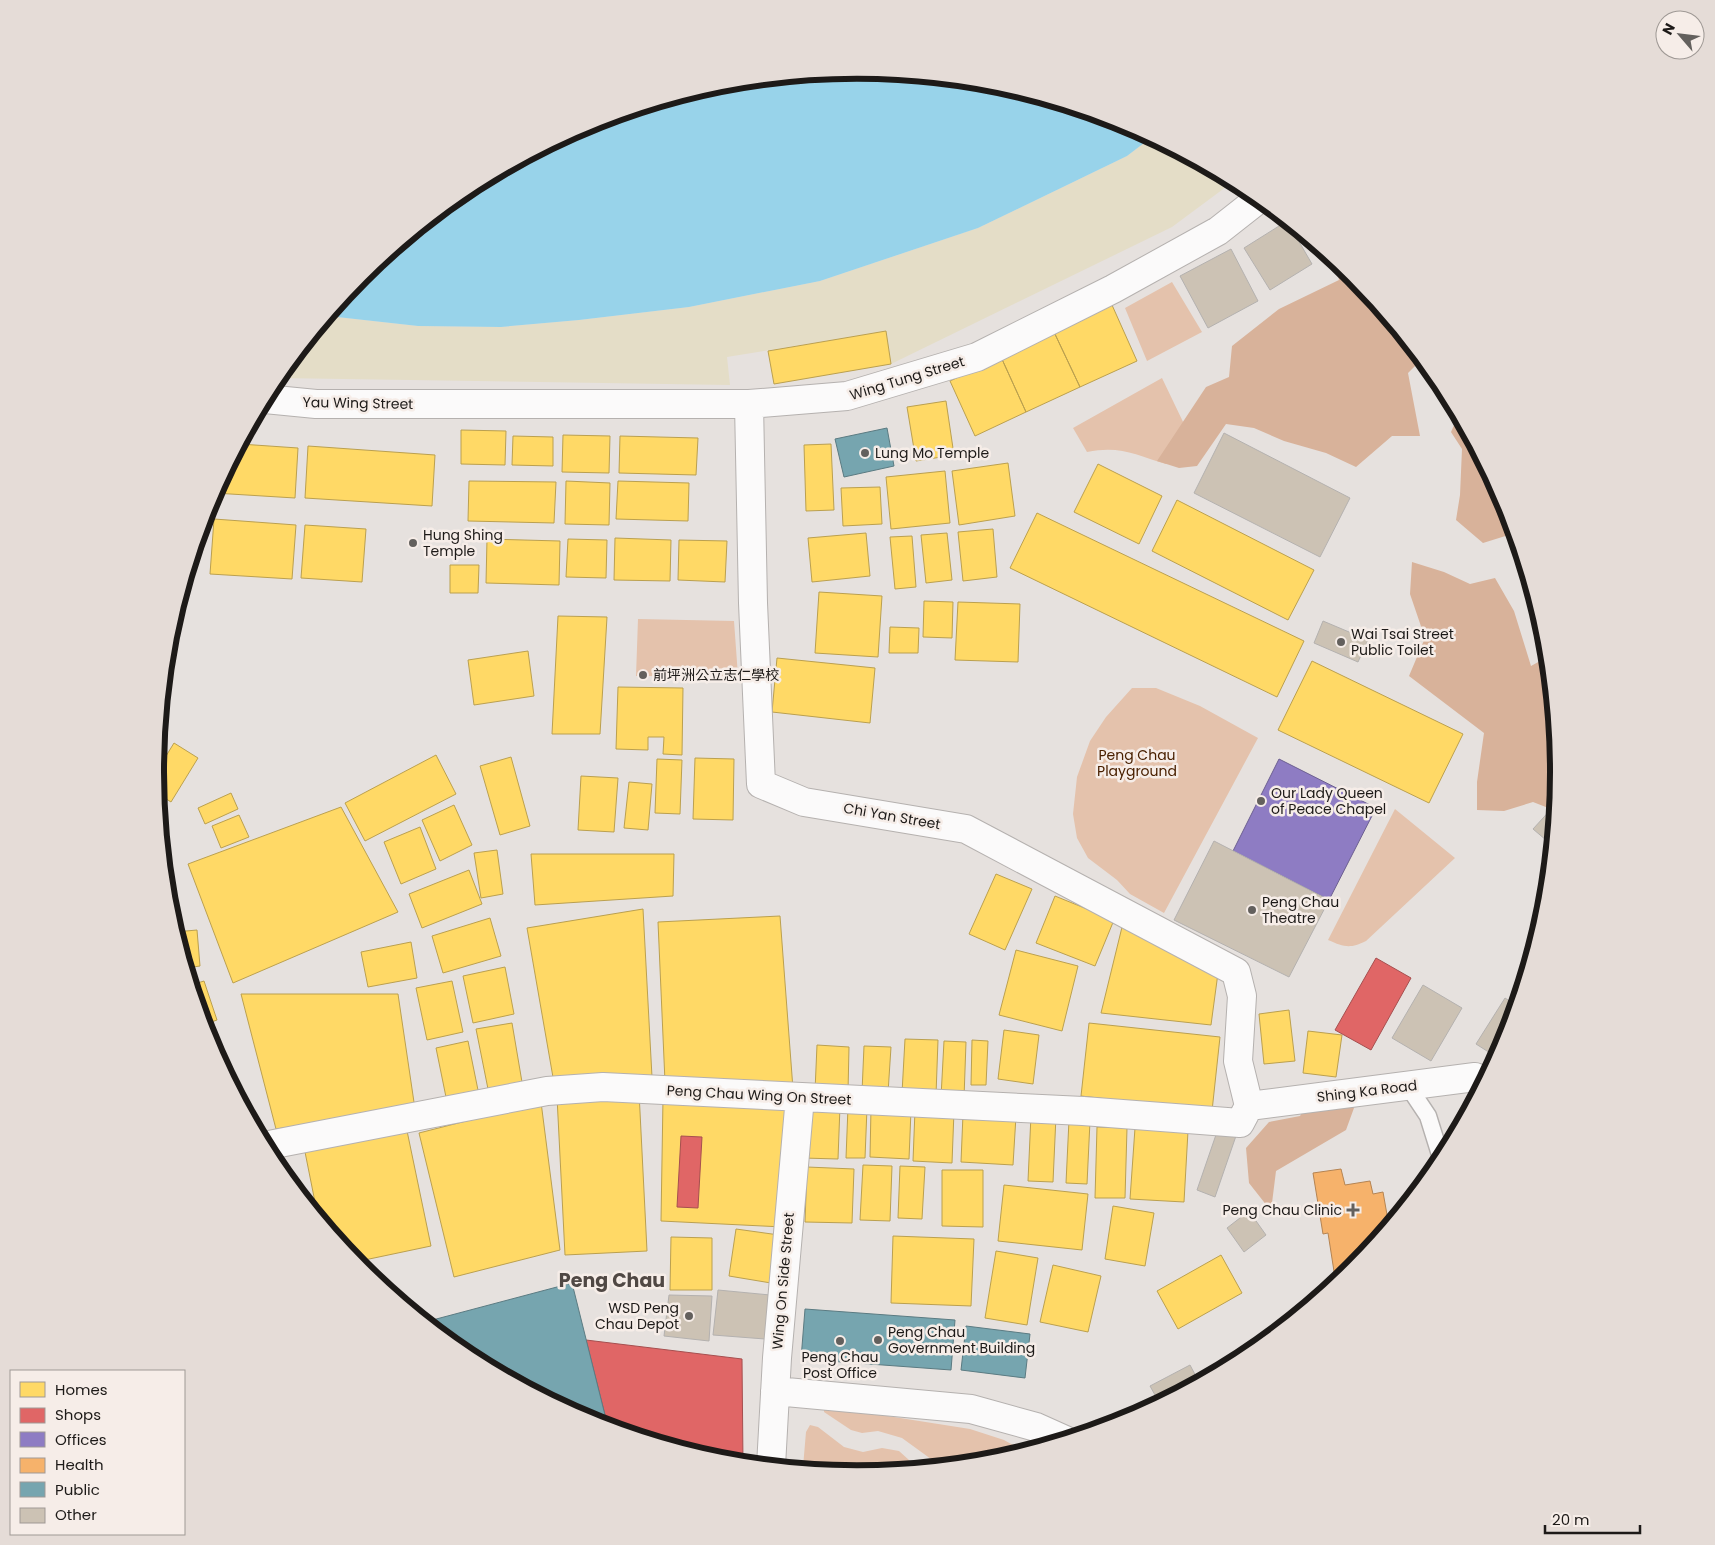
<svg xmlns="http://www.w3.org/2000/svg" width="1715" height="1545" font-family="Poppins,'Noto Sans TC',sans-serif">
<rect width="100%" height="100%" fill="#e6e1de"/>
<!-- green -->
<path fill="#e4c2ac" d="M1172,282l30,50 -55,29 -22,-53z
M1162,378l23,48 -19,38c-30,-9 -46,-19 -79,-12l-14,-24z
M638,619l96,2 4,55h-102z
M1132,688h24l44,18 58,32 -94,175 -34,-19 -13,-14 -29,-22 -11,-20 -4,-24 4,-37 13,-36 16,-24z
M1395,809l60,49 -89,83c-16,8 -22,6 -38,-1z
M824,1406l146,23 34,11 22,12 -32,10 -52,5 -40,-29 -24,-7 -16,2 -11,-3 -27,-18z
M810,1425l8,2 26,20 19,5 19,-4 17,3 20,18 -62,6 -48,-5 -6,-3 3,-35z"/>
<!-- forest -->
<path fill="#d8b29a" d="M1334,259l20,17 68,83 -14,14 12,63h-28l-36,31 -30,-14 -42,-12 -30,-13 -28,-4 -29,42 -18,2 -22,-7 49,-74 23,-10 3,-31 47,-37 60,-29z
M1459,414l48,90 8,29 -32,10 -27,-23 4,-25 2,-46 -11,-17z
M1412,562l32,10 26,12 25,-6 19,33 17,55 18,-10 11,117 -4,38 -23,-9 -29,9 -27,-1v-28l7,-49 -75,-57 16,-38 -15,-44z
M1339,1091l15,17 -8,22 -70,41 -5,40 -22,-28 -3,-35 23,-26 31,-6 11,-18z"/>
<!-- sand -->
<path fill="#e4ddc7" d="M1152,137l82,44 -62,46 -281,137 -5,-33 -159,26 3,28 -453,-7 51,-62 90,10 83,1 78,-7 110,-13 131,-26 158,-53 149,-72z"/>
<!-- water -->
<path fill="#98d3ea" d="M858,70l137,14 132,40 25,13 -25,19 -149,72 -158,53 -131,26 -110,13 -78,7 -83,-1 -90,-10 33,-40 106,-88 122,-65 132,-40z"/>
<!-- homes -->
<path fill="#ffd966" stroke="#bba04f" d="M1112,305l25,56 -57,26 -26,-55z
M886,331l5,33 -117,20 -6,-33z
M1054,332l26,55 -54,25 -25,-55z
M1001,357l25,55 -51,24 -25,-55z
M946,401l8,54 -38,6 -9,-54z
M461,430l45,1 -1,34 -44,-1z
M563,435l47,1 -1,37 -47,-1z
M513,436l40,1v29l-41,-1z
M620,436l78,2 -2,37 -77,-2z
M240,444l58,4 -3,50 -81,-5z
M831,444l3,66 -28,1 -2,-66z
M308,446l127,9 -3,51 -127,-8z
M1008,463l7,53 -56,9 -7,-54z
M1098,464l64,32 -23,48 -65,-32z
M945,471l5,52 -59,6 -5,-52z
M469,481l87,1 -2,41 -86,-2z
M566,481l44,2 -1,42 -44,-1z
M618,481l71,2 -1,38 -72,-2z
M880,487l2,37 -39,2 -2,-38z
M1177,500l137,70 -26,50 -136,-69z
M1037,513l267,128 -27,56 -267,-129z
M214,519l82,6 -4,54 -82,-5z
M305,525l61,4 -4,53 -61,-4z
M993,529l4,48 -34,4 -5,-49z
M866,533l4,43 -58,6 -4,-44z
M947,533l5,47 -26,3 -5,-48z
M912,536l4,51 -21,2 -5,-52z
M615,538l56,2 -1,41 -56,-1z
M487,539l73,2 -1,44 -73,-2z
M568,539l39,1 -1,38 -40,-1z
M679,540l48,1 -2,41 -47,-2z
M450,565h29l-1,28h-28z
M819,592l63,4 -4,61 -63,-4z
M924,601l29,1 -1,36 -29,-1z
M958,602l62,2 -2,58 -63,-2z
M558,616l49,1 -7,117h-48z
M890,627l29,1 -1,25h-29z
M528,651l6,45 -60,9 -6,-45z
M777,658l98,10 -5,55 -98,-11z
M1312,661l151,73 -34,69 -151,-73z
M618,687l65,1 -1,67 -19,-1 1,-17h-16v13l-32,-1z
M174,743l24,15 -27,44 -14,-9 -2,-19z
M436,755l20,39 -91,47 -20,-38z
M511,757l19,69 -30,9 -20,-69z
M695,758l39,1 -1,61 -40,-1z
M657,759l25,1 -2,54 -25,-1z
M581,776l37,2 -4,54 -36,-2z
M629,782l23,2 -4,46 -24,-2z
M231,793l7,16 -33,15 -7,-16z
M454,805l18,40 -32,16 -18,-41z
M341,807l57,105 -165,71 -45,-119z
M239,815l10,22 -28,11 -9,-22z
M420,827l16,42 -35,15 -17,-42z
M497,850l6,44 -22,4 -7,-45z
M531,854h143l-1,42 -138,9z
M469,870l13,34 -60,24 -13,-34z
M996,874l36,15 -27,61 -36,-16z
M1055,896l59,24 -19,46 -59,-23z
M643,909l9,168 -98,6 -27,-155z
M780,916l13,173 -128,-7 -7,-160z
M490,918l11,38 -58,17 -11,-37z
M1123,923l95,50 -7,52 -110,-12z
M197,930l3,36 -14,2 -11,-36z
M411,942l6,36 -49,9 -7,-35z
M1016,950l62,16 -16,65 -63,-16z
M505,967l9,47 -41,9 -10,-47z
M204,981l13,39 -14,5 -12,-40z
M452,981l11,51 -36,8 -11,-52z
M241,994h157l17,115 -139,20z
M1289,1010l6,51 -31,3 -5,-50z
M512,1023l11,65 -34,6 -13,-65z
M1089,1023l131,14 -8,74 -131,-15z
M1004,1030l35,5 -6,49 -35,-5z
M1308,1031l34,4 -6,42 -33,-4z
M905,1039l33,1 -2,55 -34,-2z
M972,1040l16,1 -2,44h-15z
M468,1041l11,54 -32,7 -11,-54z
M944,1041l22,1 -2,56 -23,-1z
M817,1045l32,2 -1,45 -33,-1z
M864,1046l27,1 -3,46 -26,-1z
M639,1092l8,159 -82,4 -8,-158z
M663,1098l126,6 -6,123 -122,-6z
M541,1102l19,148 -106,27 -35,-144z
M805,1104l35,2 -2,53 -35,-1z
M848,1107l19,1 -2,50h-19z
M871,1108l40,2 -2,49 -39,-2z
M915,1110l39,1 -2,52 -39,-2z
M963,1114l53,2 -3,49 -52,-3z
M1031,1115l25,1 -3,66 -25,-1z
M1069,1120l21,1 -3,63 -21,-1z
M406,1126l25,120 -76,16 -37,-45 -14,-70z
M1097,1127l30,1 -2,70h-30z
M1135,1128l53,3 -4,71 -54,-3z
M863,1165l29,1 -2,55 -30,-1z
M900,1166l25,1 -3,52 -24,-1z
M807,1167l47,2 -2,54 -47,-1z
M942,1170h41v57l-41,-1z
M1004,1185l84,9 -6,56 -84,-9z
M1113,1206l41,7 -9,53 -40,-7z
M736,1229l43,6 -8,48 -42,-7z
M893,1236l81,3 -3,67 -80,-3z
M671,1237l41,1v52h-42z
M996,1251l42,7 -11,67 -42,-7z
M1221,1255l21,38 -64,36 -21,-38z
M1053,1265l48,11 -13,56 -48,-10z"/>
<!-- shops -->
<path fill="#e06666" stroke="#a64f4f" d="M1376,958l35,20 -40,72 -36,-20z
M681,1136l21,1 -4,71 -21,-1z
M586,1340l156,19 1,105 -23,-3 -112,-34z"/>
<!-- offices -->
<path fill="#8e7cc3" stroke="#6c5f90" d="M1279,759l97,49 -47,92 -96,-49z"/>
<!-- health -->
<path fill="#f6b26b" stroke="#b58452" d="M1341,1169l4,16 25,-4 3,13 10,-2 6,34 -35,43 -18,15 -8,-51 -5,1 -10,-61z"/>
<!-- public -->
<path fill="#76a5af" stroke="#5b7b82" d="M887,428l7,38 -50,11 -9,-38z
M572,1283l36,144 -20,-6 -121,-65 -42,-34z
M805,1309l150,11 -4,50 -150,-11z
M966,1326l64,8 -5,44 -64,-8z"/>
<!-- building -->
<path fill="#ccc2b4" stroke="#b4b1af" d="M1287,221l25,43 -42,26 -26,-42z
M1231,249l27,52 -50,27 -28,-52z
M1224,433l126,65 -30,59 -126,-64z
M1323,621l45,19 -10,22 -44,-19z
M1554,806l2,2 -3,38 -20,-17z
M1214,841l115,59 -40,77 -115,-57z
M1423,985l39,23 -31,53 -39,-23z
M1505,998l12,8 -11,36 -8,16 -22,-14z
M1219,1126l18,7 -22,64 -18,-7z
M1249,1211l17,24 -22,17 -17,-24z
M718,1290l52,5 -5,44 -52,-4z
M669,1295l43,1 -3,45 -45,-5z
M1190,1365l9,17 -39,22 -10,-18z
M1147,1405l4,3 -15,8z"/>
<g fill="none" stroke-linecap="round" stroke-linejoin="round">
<defs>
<path id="service" d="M1408,1086l20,30 14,45"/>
<path id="minor" d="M265,399l51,5h433l98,-8 130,-39 136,-68 105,-58 42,-33
M749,404l4,199 8,181 43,18 162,27 270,143 6,24 -4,65 11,45
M1249,1106l226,-29 10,5
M264,1146l283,-55 56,-4 480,24 157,12 9,-17
M775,1391l196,18 65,18 29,13
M771,1466l6,-108 23,-261"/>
</defs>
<!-- service casing -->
<use href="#service" stroke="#b5b1af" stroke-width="19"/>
<!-- minor casing -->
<use href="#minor" stroke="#b5b1af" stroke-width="30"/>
<!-- service -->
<use href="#service" stroke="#fbfafa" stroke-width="16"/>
<!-- minor -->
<use href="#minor" stroke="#fbfafa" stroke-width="28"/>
</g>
<!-- markers -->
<g fill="#63605d" stroke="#f6ede8" stroke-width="2">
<circle cx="865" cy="453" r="5"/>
<circle cx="413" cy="543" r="5"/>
<circle cx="1341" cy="642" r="5"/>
<circle cx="643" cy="675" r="5"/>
<circle cx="1261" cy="801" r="5"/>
<circle cx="1252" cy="910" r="5"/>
<path d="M1350.5 1202.5h5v5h5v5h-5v5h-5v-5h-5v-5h5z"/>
<circle cx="689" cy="1316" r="5"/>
<circle cx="878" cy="1340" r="5"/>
<circle cx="840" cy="1341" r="5"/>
</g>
<g text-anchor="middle" stroke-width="5" stroke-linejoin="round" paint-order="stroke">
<!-- street labels -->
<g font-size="14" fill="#1d1a18" stroke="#f6ede8">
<text transform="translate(907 378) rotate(-17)" y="5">Wing Tung Street</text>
<text transform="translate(358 403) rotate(1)" y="5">Yau Wing Street</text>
<text transform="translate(892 816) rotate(10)" y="5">Chi Yan Street</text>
<text transform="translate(1367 1091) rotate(-7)" y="5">Shing Ka Road</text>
<text transform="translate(759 1095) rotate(3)" y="5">Peng Chau Wing On Street</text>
<text transform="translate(783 1281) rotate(-85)" y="5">Wing On Side Street</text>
</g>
<!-- poi labels -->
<g font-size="14" fill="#1d1a18" stroke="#f6ede8" text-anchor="start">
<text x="875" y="458">Lung Mo Temple</text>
<text x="423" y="540">Hung Shing<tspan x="423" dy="16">Temple</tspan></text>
<text x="1351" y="639">Wai Tsai Street<tspan x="1351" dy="16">Public Toilet</tspan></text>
<text x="653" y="680">前坪洲公立志仁學校</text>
<text x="1271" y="798">Our Lady Queen<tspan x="1271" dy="16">of Peace Chapel</tspan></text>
<text x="1262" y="907">Peng Chau<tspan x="1262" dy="16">Theatre</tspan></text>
<text x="1342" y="1215" text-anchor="end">Peng Chau Clinic</text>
<text x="679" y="1313" text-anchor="end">WSD Peng<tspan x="679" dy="16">Chau Depot</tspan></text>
<text x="888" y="1337">Peng Chau<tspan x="888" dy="16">Government Building</tspan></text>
<text x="840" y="1362" text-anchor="middle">Peng Chau<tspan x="840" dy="16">Post Office</tspan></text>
</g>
<!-- park labels -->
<g font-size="14" fill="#492000" stroke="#f6ede8">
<text x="1137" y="760">Peng Chau<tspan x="1137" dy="16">Playground</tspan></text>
</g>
<!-- district labels -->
<g font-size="19" font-weight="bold" fill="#504844" stroke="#f6ede8">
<text x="612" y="1287">Peng Chau</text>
</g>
</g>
<!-- crop -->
<path d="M0 0H1715V1545H0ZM164 772a693 693 0 1 1 1386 0a693 693 0 1 1-1386 0Z" fill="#e5dcd7" fill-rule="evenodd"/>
<path fill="none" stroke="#1d1a18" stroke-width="6" d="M164 772a693 693 0 1 1 1386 0a693 693 0 1 1-1386 0Z"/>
<!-- legend -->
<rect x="10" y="1370" width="175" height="165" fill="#f6ede8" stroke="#9f9995"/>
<rect x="20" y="1382" width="25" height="15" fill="#ffd966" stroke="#9f9995"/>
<text x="55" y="1395" font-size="15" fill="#1d1a18">Homes</text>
<rect x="20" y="1408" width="25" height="15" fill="#e06666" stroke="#9f9995"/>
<text x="55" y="1420" font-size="15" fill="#1d1a18">Shops</text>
<rect x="20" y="1432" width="25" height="15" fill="#8e7cc3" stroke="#9f9995"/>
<text x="55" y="1445" font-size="15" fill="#1d1a18">Offices</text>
<rect x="20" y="1458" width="25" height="15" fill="#f6b26b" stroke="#9f9995"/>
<text x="55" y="1470" font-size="15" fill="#1d1a18">Health</text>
<rect x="20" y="1482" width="25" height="15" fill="#76a5af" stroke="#9f9995"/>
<text x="55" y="1495" font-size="15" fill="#1d1a18">Public</text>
<rect x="20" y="1508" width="25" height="15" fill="#ccc2b4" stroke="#9f9995"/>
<text x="55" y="1520" font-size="15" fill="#1d1a18">Other</text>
<!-- north arrow -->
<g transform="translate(1680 35) rotate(298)"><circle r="24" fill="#f6ede8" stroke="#9f9995"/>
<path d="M0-4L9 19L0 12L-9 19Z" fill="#63605d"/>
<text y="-8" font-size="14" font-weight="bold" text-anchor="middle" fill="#1d1a18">N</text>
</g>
<!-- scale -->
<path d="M1545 1525v8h95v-8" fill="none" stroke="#1d1a18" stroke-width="2.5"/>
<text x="1552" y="1525" font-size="15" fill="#1d1a18" stroke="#f6ede8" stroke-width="4" paint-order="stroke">20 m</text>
</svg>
